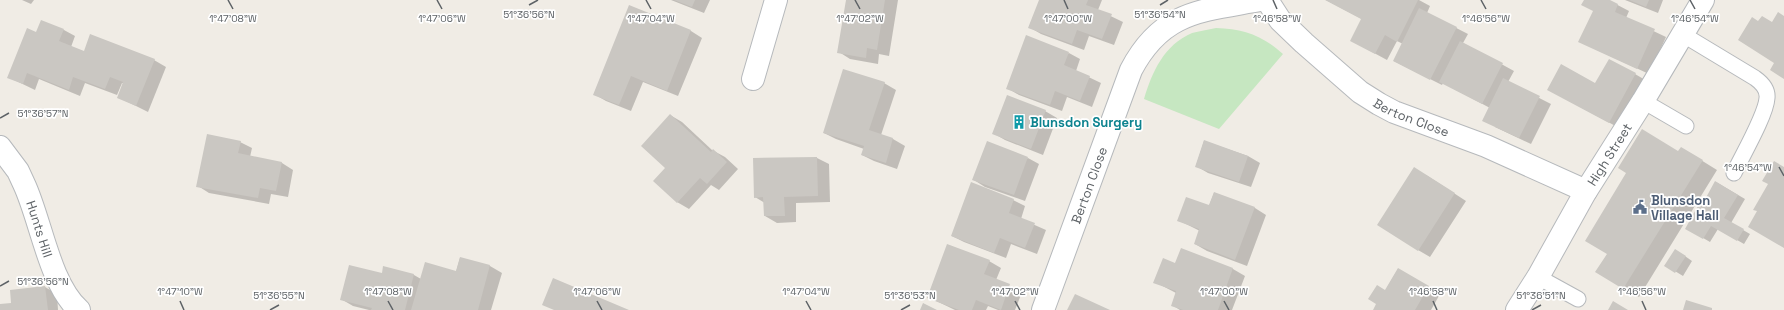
<svg xmlns="http://www.w3.org/2000/svg" width="1784" height="310" font-family="'Space Grotesk',sans-serif">
<rect width="100%" height="100%" fill="#f0ece5"/>
<!-- green -->
<path fill="#c6e7c1" d="M1216,28c27,1 46,7 67,26l-64,75 -75,-30c8,-27 20,-54 48,-66 7,-2 16,-3 24,-5z"/>
<!-- shadow -->
<path fill="#0003" d="M22,0h12l-3,4z
M671,0h39l-6,13z
M847,0h51l-9,56 -10,-2 -1,10 -28,-5 -11,-7z
M1040,0h62l-4,10 25,12 -9,23 -25,-9 -5,14 -43,-16 -12,-7z
M1326,0h93l11,6 -3,7 41,21 -5,9 51,28 -6,11 43,22 -20,40 -36,-17 -5,-19 -47,-25 -1,2 -48,-24 9,-17 -6,-3 -10,19 -24,-13 -1,-28z
M1585,0h23l21,11 -3,7 40,19 -17,37 -69,-32 14,-31z
M1625,0h38l-5,13z
M630,7l61,24 11,7 -24,58 -35,-14 -12,29 -25,-10 -12,-7z
M64,30l11,6 -4,11 14,5 69,8 12,7 -18,45 -30,-15 6,-14h-2l-5,12 -32,-12 -5,13 -41,-17 -4,11 -27,-13 29,-44z
M1069,53l11,6 -4,12 25,12 -9,24 -25,-10 -5,14 -43,-16 -12,-7z
M1635,74l12,7 -26,48 -61,-33z
M884,83l12,7 -15,45 12,4 12,7 -8,23 -23,-8 -12,-6 2,-6 -28,-10 -12,-6z
M1045,111l12,7 -14,37 -38,-15 -12,-7z
M670,115l12,7 30,28 13,7 13,12 -19,21 -8,-5 -22,24 -12,-7 -11,-34z
M1204,141l44,15 12,7 -9,24 -43,-14 -12,-7z
M240,142l12,6 -2,9 32,6 11,7 -5,27 -17,-3 -2,10 -60,-11 -11,-7z
M1679,152l17,5 21,13 -78,127 -42,-25 11,-19 20,-80z
M817,158l12,6 1,38 -34,1v19l-19,1 -12,-7v-13l-10,-6 -1,-38z
M1028,158l11,6 -14,37 -40,-14 -11,-7z
M1426,175l40,26 -36,56 -12,-7z
M1716,182l29,17 -14,24 19,11 -6,10 -26,-15 -8,13 -24,-14 16,-22z
M1214,193l41,15 11,7 -19,51 -40,-15 -12,-7 5,-13 -22,-11 31,-14z
M1013,200l12,6 -4,13 25,11 -9,24 -26,-10 -5,14 -42,-16 -12,-6z
M948,245l41,16 12,7 -5,12 26,12 -7,18h-17l-10,-4 -2,4h-31l-27,-13z
M1181,250l52,19 12,7 -13,34h-52l-8,-5 4,-12 -21,-11 21,-18z
M1682,254l10,7 -9,15 -18,-11z
M460,258l30,8 12,7 -11,37h-122l-16,-4 -12,-7 42,-25 31,1 7,4 35,-7z
M1398,269l42,25 -9,16h-57z
M45,287l12,7 1,16h-58v-5l12,-1z"/>
<!-- building -->
<path fill="#cac7c2" d="M674,0h21l-3,7z
M846,0h39l-8,50 -10,-2 -1,10 -29,-5z
M1039,0h49l-2,5 26,9 -10,25 -25,-9 -5,14 -44,-16z
M1325,0h93l-21,42 -12,-7 -10,19 -25,-13 11,-22z
M1584,0h26l8,4 -3,8 40,17 -18,40 -59,-27 15,-31 -12,-6z
M1629,0h20l-3,7z
M629,5l62,25 -24,61 -36,-15 -12,29 -26,-10z
M1419,8l38,19 -27,53 -37,-19z
M1778,12l6,4v63l-14,-9 4,-7 -36,-23 14,-23 6,4 4,-5 10,6z
M41,20l23,9 -5,12 25,10 6,-17 65,25 -19,47 -19,-8 6,-16 -13,-5 -5,12 -32,-12 -4,13 -42,-17 -4,11 -16,-6 20,-50 9,4z
M1026,35l43,17 -5,13 26,11 -10,25 -25,-10 -5,14 -44,-16z
M1460,41l43,22 -21,41 -43,-22z
M1609,59l27,14 -27,50 -62,-33 14,-26 34,19z
M843,69l42,13 -16,48 24,8 -7,25 -25,-8 3,-9 -41,-13z
M1503,78l37,18 -21,42 -37,-17z
M1007,95l39,15 -15,39 -39,-15z
M670,114l41,38 2,-3 14,13 -20,22 -7,-6 -23,25 -24,-22 12,-13 -24,-22z
M1642,129l36,22 3,-4 22,13 -80,129 -28,-17 12,-18 -22,-13 41,-68 -8,-5z
M207,134l34,7 -3,12 44,9 -6,29 -16,-3 -2,10 -62,-11z
M1204,140l44,16 -9,26 -44,-15z
M987,141l41,16 -14,38 -42,-15z
M817,157l1,39 -34,1 1,19h-21l-1,-19 -9,1 -1,-40z
M1774,161l10,6v81l-36,-21 9,-16 -4,-1 15,-26 -6,-3z
M1414,167l41,26 -37,58 -41,-26z
M1715,181l23,14 -14,23 20,11 -7,12 -26,-15 -8,13 -18,-10 14,-25 3,1z
M971,182l43,17 -5,14 26,10 -10,25 -25,-10 -6,15 -43,-17z
M1214,192l41,15 -20,53 -41,-16 5,-15 -22,-8 9,-24 23,8z
M947,244l43,16 -6,14 26,10 -9,26 -25,-10 -4,10h-13l-32,-12z
M1181,248l52,20 -15,42h-35l-12,-4 5,-15 -23,-8 10,-25 12,5z
M1675,249l11,7 -11,17 -11,-7z
M460,257l30,8 -12,45h-67l14,-48 31,9z
M349,265l33,8 1,-7 31,8 -9,36h-34l1,-2 -32,-8z
M1398,268l31,18 -14,24h-42l3,-6 -8,-5 9,-14 8,5z
M553,278l76,32h-75l-12,-5z
M45,286l3,24h-48v-6l11,-1 -1,-13z
M1075,294l35,16h-43z
M1686,300l26,8v2h-29z
M1613,301l15,9h-20z
M923,303l14,7h-17z"/>
<g fill="none" stroke-linecap="round" stroke-linejoin="round">
<defs>
<path id="lane" d="M1682,34l73,44c7,5 13,11 12,20 -1,17 -25,58 -33,75
M1643,101l43,25
M1538,277l40,22"/>
<g id="street">
<path id="s1" d="M1267,0l13,20 24,23 56,49 19,12 15,8 92,34 100,45"/>
<path d="M753,79l23,-79"/>
<path id="s2" d="M0,147l18,24 6,13c17,36 25,99 55,126"/>
<path id="s3" d="M1043,310l88,-240c31,-59 70,-59 129,-70"/>
<path id="s4" d="M1517,310l21,-33 48,-86 57,-90 60,-101"/>
</g>
</defs>
<!-- lane casing -->
<use href="#lane" stroke="#b6b9bc" stroke-width="17"/>
<!-- street casing -->
<use href="#street" stroke="#b6b9bc" stroke-width="24"/>
<!-- lane -->
<use href="#lane" stroke="#fff" stroke-width="15"/>
<!-- street -->
<use href="#street" stroke="#fff" stroke-width="22"/>
</g>
<!-- ticks -->
<path fill="none" stroke="#5d6266" stroke-width="1.5" d="M228,0l5,9M437,0l5,9M646,0l5,9M855,0l5,9M1064,0l4,9M1273,0l4,9M1481,0l5,9M1690,0l5,9M529,5l9,-5M1160,5l8,-5M0,118l9,-5M1779,167l5,9M0,286l9,-5M180,301l4,9M388,301l5,9M597,301l5,9M806,301l5,9M1015,301l5,9M1224,301l5,9M1433,301l4,9M1642,301l4,9M270,310l9,-5M901,310l9,-5M1532,310l9,-5"/>
<!-- icons -->
<defs>
<symbol id="building-bare" viewBox="-9 -9 18 18"><path d="M-4-6H4V6H1V3H-1V6H-4ZM-2.5-4.3h1.7v1.8h-1.7ZM.8-4.3h1.7v1.8H.8ZM-2.5-1h1.7V.8h-1.7ZM.8-1h1.7V.8H.8Z" fill="#0f9aa8" stroke="#fff" stroke-width="2.5" paint-order="stroke"/></symbol>
<symbol id="civic-bare" viewBox="-9 -9 18 18"><path d="M-.6-6.5H3V-4.5H.6V-3L4-1V1h2V6H-6V1h2V-1L-.6-3ZM-1.2 2.5V6h2.4V2.5Z" fill="#5c6f8a" stroke="#fff" stroke-width="2.5" paint-order="stroke"/></symbol>
</defs>
<g fill-rule="evenodd">
<use href="#building-bare" x="1009" y="112" width="20" height="20"/>
<use href="#civic-bare" x="1630" y="197" width="20" height="20"/>
</g>
<g text-anchor="middle" stroke-width="3.5" stroke-linejoin="round" paint-order="stroke">
<!-- street labels -->
<g font-size="13" fill="#5d6266" stroke="#fff">
<text dy="5" stroke="none"><textPath href="#s1" startOffset="189">Berton Close</textPath></text>
<text dy="5" stroke="none"><textPath href="#s4" startOffset="181">High Street</textPath></text>
<text dy="5" stroke="none"><textPath href="#s3" startOffset="133">Berton Close</textPath></text>
<text dy="5" stroke="none"><textPath href="#s2" startOffset="92">Hunts Hill</textPath></text>
</g>
<!-- culture labels -->
<g font-size="13" font-weight="bold" fill="#0d838f" stroke="#fff" text-anchor="start">
<text x="1030" y="127">Blunsdon Surgery</text>
</g>
<!-- service labels -->
<g font-size="13" font-weight="bold" fill="#4e5e75" stroke="#fff" text-anchor="start">
<text x="1651" y="205">Blunsdon<tspan x="1651" dy="15">Village Hall</tspan></text>
</g>
</g>
<g font-size="10" text-anchor="middle" fill="#5d6266" stroke="#fff" stroke-width="3.5" stroke-linejoin="round" paint-order="stroke">
<text x="529" y="18">51°36'56"N</text>
<text x="1160" y="18">51°36'54"N</text>
<text x="233" y="22">1°47'08"W</text>
<text x="442" y="22">1°47'06"W</text>
<text x="651" y="22">1°47'04"W</text>
<text x="860" y="22">1°47'02"W</text>
<text x="1068" y="22">1°47'00"W</text>
<text x="1277" y="22">1°46'58"W</text>
<text x="1486" y="22">1°46'56"W</text>
<text x="1695" y="22">1°46'54"W</text>
<text x="43" y="117">51°36'57"N</text>
<text x="1748" y="171">1°46'54"W</text>
<text x="43" y="285">51°36'56"N</text>
<text x="180" y="295">1°47'10"W</text>
<text x="388" y="295">1°47'08"W</text>
<text x="597" y="295">1°47'06"W</text>
<text x="806" y="295">1°47'04"W</text>
<text x="1015" y="295">1°47'02"W</text>
<text x="1224" y="295">1°47'00"W</text>
<text x="1433" y="295">1°46'58"W</text>
<text x="1642" y="295">1°46'56"W</text>
<text x="279" y="299">51°36'55"N</text>
<text x="910" y="299">51°36'53"N</text>
<text x="1541" y="299">51°36'51"N</text>
</g>
</svg>
